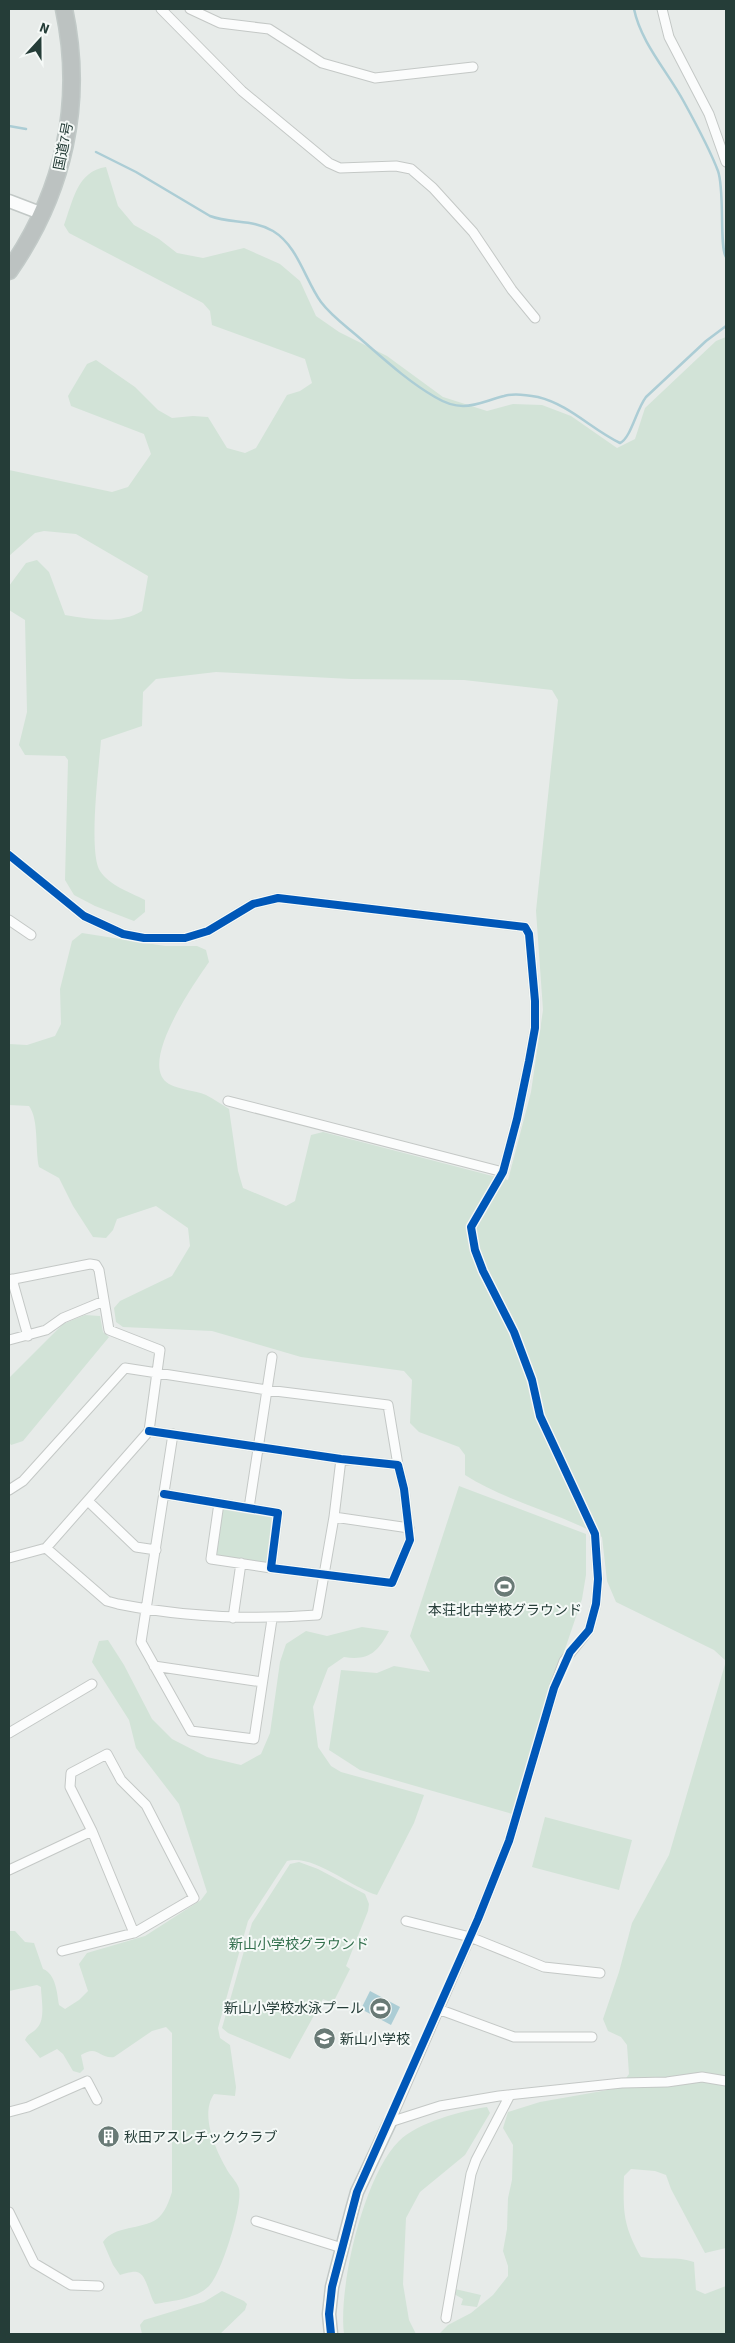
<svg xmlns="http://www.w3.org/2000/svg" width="735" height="2343" font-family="'Source Sans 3','Noto Sans JP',sans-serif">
<rect width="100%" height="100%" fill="#e7ebe9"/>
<!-- green -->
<path fill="#d2e3d7" d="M106,167l12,39 16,19 25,14 18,14 26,5 41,-10 36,16 20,17 16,35 23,16 48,24 56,41 44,14 26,-7 29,1 29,11 46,32 18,-9 10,-31 71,-67 10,-4v1911l-21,5 -34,-64 -5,-14 -11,-4 -24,-2 -7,7c-1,36 -1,49 17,81 18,3 36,-1 53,5l2,28 9,4 21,-8v48h-287l9,-9 23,-12 22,-18 15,-19v-10l-5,-15 4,-22 1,-31 4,-18 1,-35 -10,-17 5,-16 32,-10 79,-14 10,-14 -2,-29 -6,-8 -13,-6 -5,-12 16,-47 13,-49 37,-68 57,-194 -12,-11 -98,-48 -9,-21 -5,-44c-44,-25 -95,-35 -137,-62v-20l-6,-8 -40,-15 -9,-9 2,-43 -8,-9 -103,-14 -89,-26 -89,-4 -7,-5 -2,-14 6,-7 52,-25 18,-30 -2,-18 -32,-22 -39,13 -4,11 -7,8 -13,-1 -20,-31 -14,-28 -20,-11c-4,-17 0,-48 -10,-61l-20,-1v-61l18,1 28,-9 6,-12 -1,-35 12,-48 10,-8 83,13h32l9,4 3,12c-13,19 -73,103 -40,122 11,6 25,6 37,11 8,4 15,9 23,14l9,62 5,17 43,18 9,-5 16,-66 12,-3 185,48 23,-88 12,-82 -7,-99 22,-211 -6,-10 -88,-10 -113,-1 -135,-7 -60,7 -13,13 -1,34 -41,14c-2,26 -13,112 -1,131 10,15 30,21 45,29v12l-11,9 -39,-15 -21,-11 -9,-15 3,-120 -3,-4 -40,-1 -6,-10 8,-33 -2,-92 -16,-10v-24l17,-23 11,-3 12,12 16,43c26,4 54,10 77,-4l6,-35 -72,-42 -32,-3 -9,2 -26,23v-86l103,22 16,-5 23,-33 -7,-20 -73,-28 -3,-10 19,-32 9,-4 39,27 23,23 14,8 21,-2 15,1 19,31 18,5 11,-5 31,-53 13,-4 12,-8 -7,-24 -93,-34 -2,-14 -7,-8 -134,-70 -5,-8c9,-24 13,-54 42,-58z
M85,1315l15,1 3,16 6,5 -86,104 -12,4 -2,-3v-64l54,-54z
M459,1486l127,48v41l-4,24 -19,56 -47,160 -156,-45 -31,-20 12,-80 36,3 17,-7 36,6 -20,-36z
M219,1503l59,10 -7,55 -60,-9z
M362,1627l27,4c-11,21 -20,30 -45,26l-16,11 -15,39 5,40 13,19 10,6 83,23 -10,28 -37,72c-27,-8 -63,-41 -90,-34l-39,60 -30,107 2,10 10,7 6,42 -1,9 -21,-2c-15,22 3,59 15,79 3,4 9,11 10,16 4,16 -18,86 -30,97 -13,13 -37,15 -54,18 -6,-8 -8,-30 -18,-32 -5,-1 -13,2 -17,3l-7,-10 -10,-23c12,-17 38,-12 54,-23 8,-6 12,-18 15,-27v-159l-6,-6 -14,4 -38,26c-15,2 -16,-13 -33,-2l3,14 -4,4 -7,-2 -10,-17 -6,-5 -17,9 -15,-18c3,-7 8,-7 12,-12 9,-9 4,-30 4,-41l-4,-2 -28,6v-60h6l10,11 9,1 9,26c13,5 14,24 16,36l6,4 14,-9 9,-9 -9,-27 8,-11 58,-17 56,-36 6,-8 -28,-88 -43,-56 -7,-28 -37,-58 7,-21 9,-1 16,25 28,54 20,20 35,18 34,8 20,-11 9,-21 10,-71 6,-18 20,-13 21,5z
M545,1817l87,23 -13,50 -87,-23z
M299,1862l19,7 47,25 4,10 -1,7 -22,55 4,3 -17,34 -10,-4 -33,60 -62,-26 -6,-5 30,-105 38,-59z
M487,2107l3,6 -25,42 -45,37 -14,26 -3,66 6,36 7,14h-72c-6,-47 20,-159 55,-193 19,-19 63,-30 88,-34z
M455,2289l26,6 -4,12 -16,-2 2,-6 -9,-5z
M222,2291l22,10 3,3 -2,6 -25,24h-78l-2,-9 4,-5 60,-18z"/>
<!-- water -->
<path fill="#accdd5" d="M370,1991l30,16 -9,18 -30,-16z"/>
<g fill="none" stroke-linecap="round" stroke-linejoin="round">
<!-- stream -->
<path stroke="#accdd5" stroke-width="2.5" d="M634,9c7,34 34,63 50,93 11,20 26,48 34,69 7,19 1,76 8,86
M9,126l17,3
M96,152l40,20 74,44c21,8 43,3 63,15 25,15 32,49 48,71 12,16 28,26 42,39 23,20 46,41 72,56 28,17 42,6 69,-1 9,-3 24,-1 34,1 32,8 53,32 82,46 11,-5 16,-33 26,-46l60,-56 20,-15"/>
<defs>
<path id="street" d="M161,9l81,82 87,72 11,5 56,-2 15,3 22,19 40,44 39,58 23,28
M190,9l30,14 49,6 53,34 53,15 98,-11
M662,9l7,28 40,77 17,48
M9,855l75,61 39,18 21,4h41l23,-7 45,-27 25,-6 247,29 4,7 6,67v27l-6,33 -12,58 -14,53 -32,55 4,23 8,21 31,61 18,48 8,36 55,118 3,45 -2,25 -7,26 -25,31 -10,27 -45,153 -31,78 -88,203
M9,920l22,15
M228,1101l275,71
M12,1279l16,57
M9,1280l81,-16 6,1 3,5 10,60 51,20 -11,81 -103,117 -37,10
M9,1340l37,-10 17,-12 41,-17
M149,1431l192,28 57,6 6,24 6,51 -18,43 -121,-15 7,-55 -114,-19
M173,1434l-32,208 50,89 63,8 18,-120
M9,1490l14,-9 102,-113 142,22 121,15 10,60
M88,1501l48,46 20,3
M219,1503l-8,56 60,9
M249,1508l23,-151
M334,1517l75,11
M46,1548l61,53 11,3c65,13 133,16 199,11l17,-98 7,-58
M233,1618l8,-55
M154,1666l108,16
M9,1733l83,-49
M107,1754l14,26 25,25 48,93 -60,35 -42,-102 -22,-44 1,-14z
M9,1870l83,-39
M406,1921l64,16 74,30 56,6
M62,1951l72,-18
M438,2009l76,28h78
M9,2112l19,-5 59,-26 10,19
M390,2122l50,-16 59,-10 123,-13 45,-1 35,-5 24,4
M9,2212l25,51 37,22 28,1
M256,2221l86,27
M446,2318l25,-144 5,-14 34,-65"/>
<path id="secondary" d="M9,201l34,13
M331,2334l-2,-20 3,-27 20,-77 5,-18 33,-70"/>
<path id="highway" d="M9,271c55,-79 75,-168 55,-262"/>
</defs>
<!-- street casing -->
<use href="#street" stroke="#c4c8c6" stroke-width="11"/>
<!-- secondary casing -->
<use href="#secondary" stroke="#c2c8c6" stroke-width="15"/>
<!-- highway casing -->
<use href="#highway" stroke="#c2cac8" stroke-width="19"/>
<!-- street -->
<use href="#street" stroke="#fbfcfc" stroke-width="9"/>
<!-- secondary -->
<use href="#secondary" stroke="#fbfcfc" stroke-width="12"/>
<!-- highway -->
<use href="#highway" stroke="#bcc2c1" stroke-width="16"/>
<defs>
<path id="cycleway" d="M9,855l75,61 39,18 21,4h41l23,-7 45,-27 25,-6 247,29 4,7 6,67v27l-6,33 -12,58 -14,53 -32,55 4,23 8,21 31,61 18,48 8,36 55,118 3,45 -2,25 -7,26 -19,22 -16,36 -45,153 -31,78 -121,273 -25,95 -3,27 2,20
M149,1431l192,28 57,6 6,24 6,51 -18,43 -121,-15 7,-55 -114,-19"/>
</defs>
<!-- cycleway casing -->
<use href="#cycleway" stroke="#f5f9f7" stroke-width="11"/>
<!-- cycleway -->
<use href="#cycleway" stroke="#0057b8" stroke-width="8"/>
</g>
<!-- icons -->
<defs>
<symbol id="stadium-disc" viewBox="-11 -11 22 22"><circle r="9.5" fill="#697a76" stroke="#f5f9f7"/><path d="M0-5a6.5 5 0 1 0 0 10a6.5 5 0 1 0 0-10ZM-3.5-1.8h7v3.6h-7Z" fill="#fff"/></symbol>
<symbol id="school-disc" viewBox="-11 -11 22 22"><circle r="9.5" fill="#697a76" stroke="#f5f9f7"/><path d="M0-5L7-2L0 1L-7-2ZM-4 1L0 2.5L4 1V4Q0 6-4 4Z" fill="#fff"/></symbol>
<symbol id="building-disc" viewBox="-11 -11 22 22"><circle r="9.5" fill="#697a76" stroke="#f5f9f7"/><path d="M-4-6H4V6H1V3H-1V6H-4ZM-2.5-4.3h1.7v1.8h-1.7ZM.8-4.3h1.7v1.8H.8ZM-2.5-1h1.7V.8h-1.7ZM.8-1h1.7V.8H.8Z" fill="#fff"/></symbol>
</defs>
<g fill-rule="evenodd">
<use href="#stadium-disc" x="492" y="1574" width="25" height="25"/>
<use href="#stadium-disc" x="368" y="1996" width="25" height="25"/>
<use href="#school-disc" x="312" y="2026" width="25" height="25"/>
<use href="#building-disc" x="96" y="2124" width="25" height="25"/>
</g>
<g text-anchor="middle" stroke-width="4" stroke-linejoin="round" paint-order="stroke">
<!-- street labels -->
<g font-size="14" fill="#253d38" stroke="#f5f9f7">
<text transform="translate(63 146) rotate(-79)" y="5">国道7号</text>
</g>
<!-- poi labels -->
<g font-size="14" fill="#253d38" stroke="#f5f9f7" text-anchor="start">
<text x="505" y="1615" text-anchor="middle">本荘北中学校グラウンド</text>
<text x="364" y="2013" text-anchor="end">新山小学校水泳プール</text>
<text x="340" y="2044">新山小学校</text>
<text x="124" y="2142">秋田アスレチッククラブ</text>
</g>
<!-- park labels -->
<g font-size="14" fill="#33704e" stroke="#f5f9f7">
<text x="299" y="1949">新山小学校グラウンド</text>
</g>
</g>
<!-- border -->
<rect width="735" height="2343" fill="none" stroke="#253d38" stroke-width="20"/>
<!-- north arrow -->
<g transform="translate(40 40) rotate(21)" stroke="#f5f9f7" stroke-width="4" paint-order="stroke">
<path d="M0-4L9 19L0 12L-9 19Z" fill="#253d38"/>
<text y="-8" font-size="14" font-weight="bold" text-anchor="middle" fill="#253d38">N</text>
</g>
</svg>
